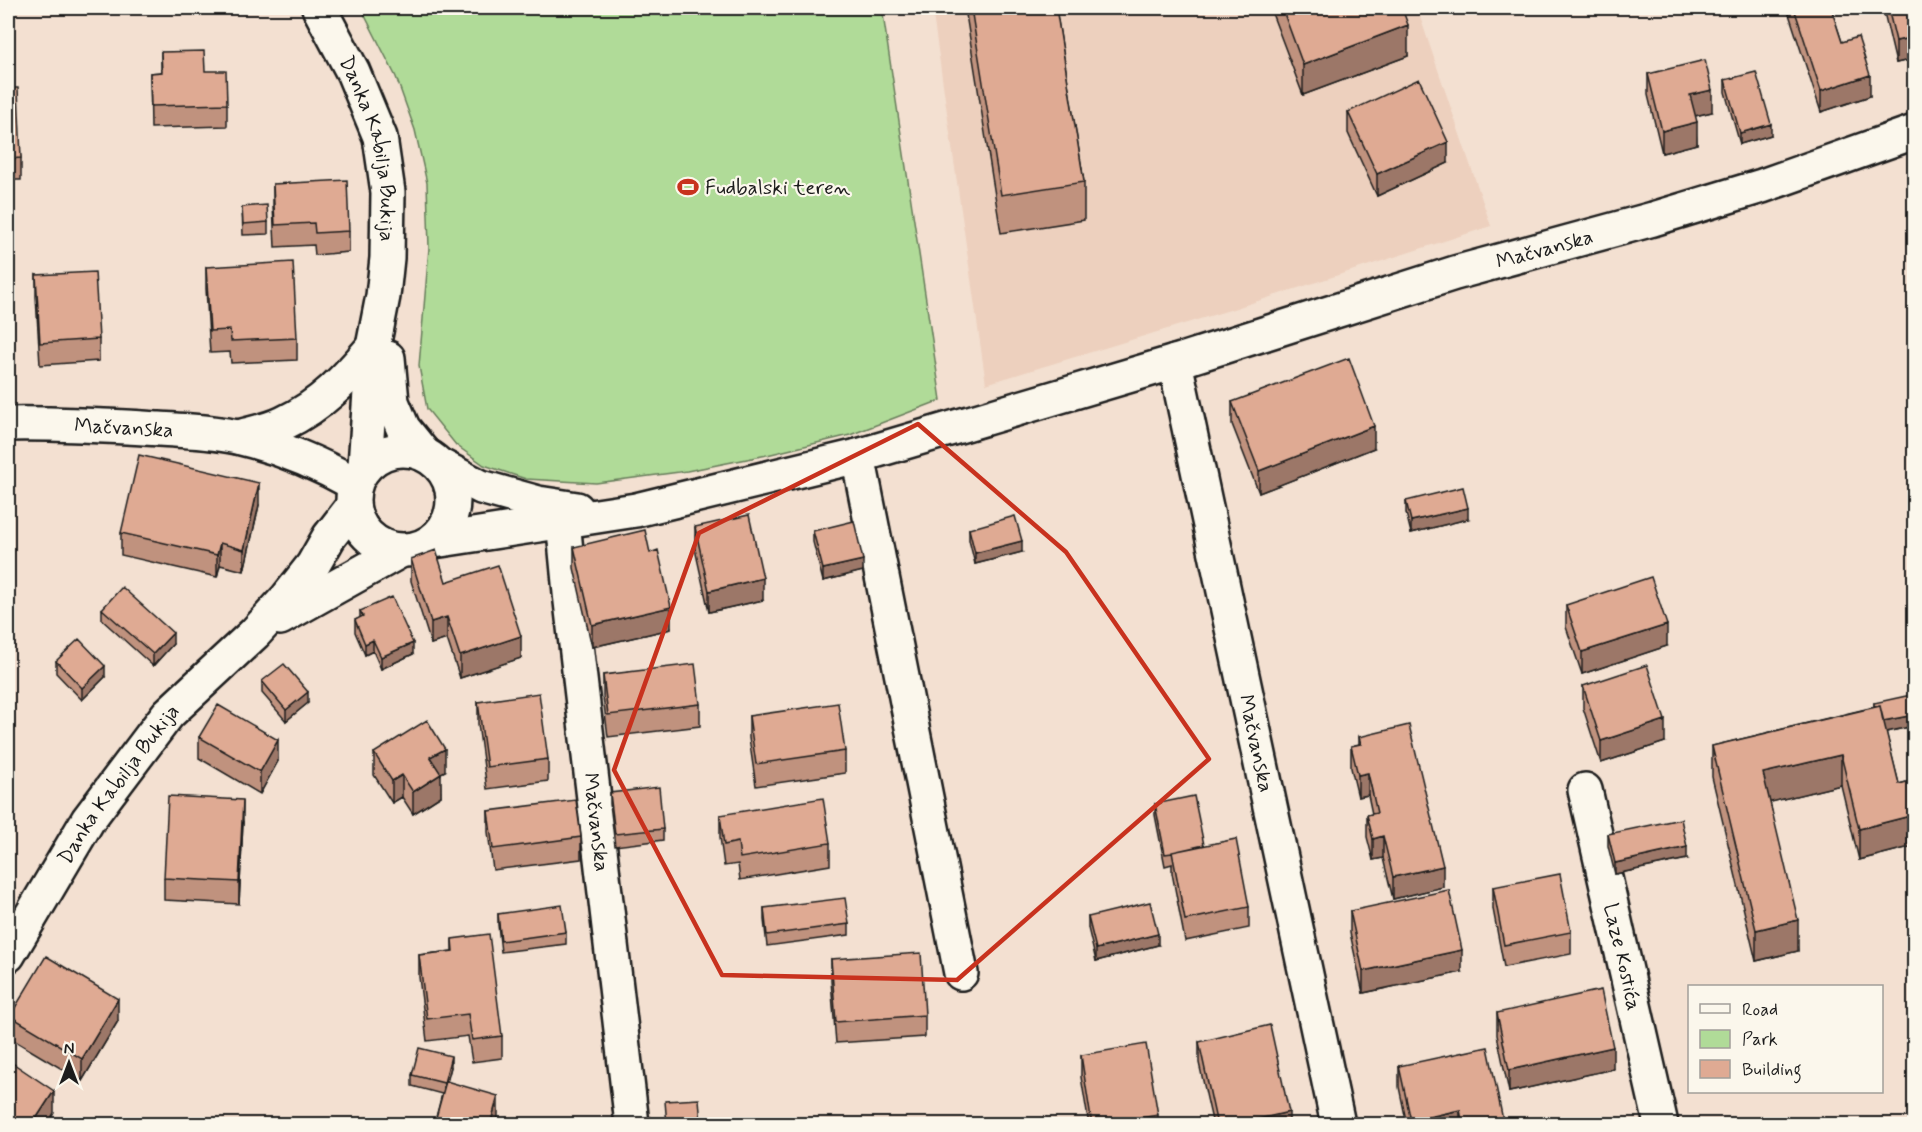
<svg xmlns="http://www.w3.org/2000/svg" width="1922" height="1132" font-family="Mynerve,sans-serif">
<rect width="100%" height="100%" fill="#f3e0d1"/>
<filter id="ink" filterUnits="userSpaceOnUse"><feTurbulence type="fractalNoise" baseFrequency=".0167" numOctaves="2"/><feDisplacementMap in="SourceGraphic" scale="12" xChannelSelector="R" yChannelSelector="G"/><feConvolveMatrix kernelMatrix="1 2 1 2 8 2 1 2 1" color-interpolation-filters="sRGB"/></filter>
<g filter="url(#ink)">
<!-- built -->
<path fill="#edd0be" d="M932,8h485l74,218 -258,83 -247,75z"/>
<!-- green -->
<path fill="#b0db98" stroke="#667c5a" stroke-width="1.5" d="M361,8h521l59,392 -91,35 -83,20 -80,16 -91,12 -70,-4 -42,-14 -28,-20 -29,-36 -8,-43 10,-118 -2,-65 -12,-53 -19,-53z"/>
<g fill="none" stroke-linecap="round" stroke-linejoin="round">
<defs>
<g id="street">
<path id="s1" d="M1175,362l163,762"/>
<path id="s2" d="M8,424c50,-1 100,2 151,5 26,2 56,2 82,9 42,10 77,25 114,46"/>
<path d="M858,456l103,517"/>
<path id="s3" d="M563,520l7,73 62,531"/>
<path id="s4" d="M1585,790l76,334"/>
</g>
<g id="secondary">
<path id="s5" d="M319,8l34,64 27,65 8,55 -1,66 -4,38 -10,51 -8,119"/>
<path d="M388,358l4,44 11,26 21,26"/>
<path d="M238,437c15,-4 32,-7 46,-14 38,-18 62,-44 89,-76"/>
<circle cx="403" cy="500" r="50"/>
<path d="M441,466l40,21 57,16 39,6"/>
<path id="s6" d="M434,541l202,-31 222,-54 317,-94 280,-89 198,-54 109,-33 152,-54"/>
<path d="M280,618l120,-67"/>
<path id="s7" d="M8,955l80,-135 80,-106 87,-81 32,-35 26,-33 16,-28 24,-31"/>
</g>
</defs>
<!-- street casing -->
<use href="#street" stroke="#1c1c1c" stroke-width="38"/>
<!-- secondary casing -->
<use href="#secondary" stroke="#1c1c1c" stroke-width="38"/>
<!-- street -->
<use href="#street" stroke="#fbf7ec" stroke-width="33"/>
<!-- secondary -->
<use href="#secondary" stroke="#fbf7ec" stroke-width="33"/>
</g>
<!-- wall -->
<path fill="#c0927e" stroke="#1c1c1c" stroke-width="1.5" d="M965,8h91l28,174v38l-83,13z
M1270,8h132l6,48 -105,39z
M1787,8h44l11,34 28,54 -49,16z
M1883,8h31v51l-18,4z
M161,52l66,52v22l-76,2 -1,-55 11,-1z
M1648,74l64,38 -17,4 2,28 -35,9 -14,-58z
M1725,80l46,55 -31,9 -15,-52z
M8,88l13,70v22h-13z
M1348,112l100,51 -71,33 -29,-63z
M273,184l76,47v21l-34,3 -1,-10 -39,2 -2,-41z
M242,207l26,15v12l-25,1z
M206,267l91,71v22l-66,3 -1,-11 -20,1 -4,-64z
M36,275l63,64v22l-59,4 -4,-68z
M1232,402l142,46 -115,45 -27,-69z
M1406,501l62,18 -57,14 -5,-20z
M259,505l-15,66 -24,-6 -3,12 -96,-22v-22z
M695,527l68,73 -54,12 -14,-63z
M969,529l53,23 -47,12 -6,-24z
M813,531l50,40 -40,10 -10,-39z
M574,547l76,6 21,76 -79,18 -18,-79z
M411,559l35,23 75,76 -61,20 -13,-39 -16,5 -20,-63z
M1566,605l101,41 -85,28 -16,-47z
M102,609l71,35 -20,22 -51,-46z
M360,611l53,43 -32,15 -8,-18 -8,4 -10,-23v-12l5,-2z
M56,661l49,16 -23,23 -26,-27z
M603,675l97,29v22l-92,11 -5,-41z
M262,681l46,22 -22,18 -24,-28z
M1583,686l82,56 -64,21 -18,-55z
M478,702l70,57v22l-61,8 -9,-65z
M1874,703l40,10v13l-28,6 13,52 15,-4v66l-55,14 -18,-75 -71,17 28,149 -42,10 -44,-184v-31l162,-39z
M749,716l96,35v22l-89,13 -7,-48z
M199,737l79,24 -18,33 -61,-36z
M1359,737l84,150 -50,12 -10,-41 -10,2 -6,-23v-22l5,-1 -4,-19 -10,2 -7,-29v-22l8,-2z
M374,753l71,18 -5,2 1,23 -28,18 -11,-17 -10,6 -18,-28z
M610,793l53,36v11l-48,6 -5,-42z
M1155,804l49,41 45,62v21l-64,13 -13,-68v-9l-7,2 -10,-51z
M488,811l93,26v22l-88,11 -5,-38z
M720,815l110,28v22l-90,15 -2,-16 -14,2 -4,-29z
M243,822l-4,82 -75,-4v-22z
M1608,834l79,25 -72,15 -7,-28z
M1493,887l78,45v22l-67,13 -11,-58z
M764,908l85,16v11l-82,11 -3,-26z
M1350,911l112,61 -99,21 -13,-60z
M498,914l68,18v12l-65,8 -3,-27z
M1088,917l70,28 -62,16 -8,-33z
M452,939l50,97v22l-30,4 -4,-26 -41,5 -8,-64v-22l33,-4z
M831,959l94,56v22l-89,6 -5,-62z
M1497,1013l116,56 -104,23 -12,-57z
M10,1016l108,5 -36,60 -72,-43z
M1199,1042l90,83h-76l-14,-62z
M1081,1055l77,60v10h-69l-8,-48z
M1399,1066l105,59h-97l-8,-38z
M451,1067l-4,14 51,37 -2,7h-62l8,-31 -30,-8v-11z"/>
<!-- shaded-wall -->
<path fill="#9c7767" stroke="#1c1c1c" stroke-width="1.5" d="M1408,25v31l-105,39v-30z
M1914,37v22l-18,4v-22z
M1870,75v21l-49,16v-21z
M1712,90v22l-22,5v-22z
M1697,122v22l-35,9v-22z
M1771,124v11l-31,9v-11z
M1448,142v21l-71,33v-22z
M1374,426v22l-115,45v-22z
M259,483v22l-15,66v-21z
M1468,508v11l-57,14v-12z
M1022,541v11l-47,12v-11z
M220,543v22l-3,12v-22z
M863,560v11l-40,10v-12z
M763,578v22l-54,12v-21z
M671,607v22l-79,18v-22z
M447,617v22l-16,5v-22z
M1667,625v21l-85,28v-22z
M173,633v11l-20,22v-12z
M521,636v22l-61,20v-22z
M373,640v11l-8,4v-11z
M413,643v11l-32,15v-12z
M105,666v11l-23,23v-12z
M308,692v11l-22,18v-11z
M1914,715v11l-37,8v-12z
M1665,720v22l-64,21v-22z
M278,740v21l-18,33v-22z
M445,749v22l-15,8v-22z
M1841,755v30l-78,19v-31z
M1368,773v22l-10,2v-22z
M441,774v22l-28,18v-22z
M402,775v22l-10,6v-22z
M243,800v22l-4,82v-22z
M1914,815v31l-55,14v-31z
M1383,836v22l-10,2v-21z
M1687,847v12l-72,15v-11z
M1443,866v21l-50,12v-22z
M1798,920v31l-42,10v-31z
M1158,934v11l-62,16v-12z
M1462,950v22l-99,21v-22z
M118,999v22l-36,60v-22z
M1613,1047v22l-104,23v-22z
M451,1056v11l-7,27v-11z
M54,1091v22l-7,12h-15z
M498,1096v22l-2,7h-6z
M1460,1110v15h-49v-4z
M1289,1112v13h-57z"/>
<!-- building -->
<path fill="#dfaa93" stroke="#1c1c1c" stroke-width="1.5" d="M971,8h85l28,174 -83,13z
M1282,8h120l6,17 -105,40z
M1794,8h37l11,34 16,-5 12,38 -49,16z
M1888,8h26v29l-18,4z
M204,51l1,20h21l1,33 -76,2 -1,-33 12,-1 -1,-20z
M1705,60l7,30 -22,5 7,27 -35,9 -14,-57z
M1756,72l15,52 -31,9 -15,-53z
M1419,79l29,63 -71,32 -29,-62z
M8,88h10l3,70 -13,1z
M347,180l2,51 -34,2 -1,-10 -39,2 -2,-41z
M267,205l1,17 -25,2 -1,-17z
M293,262l4,76 -66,3 -1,-11 -20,1 -4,-64z
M95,272l4,67 -59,4 -4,-68z
M1349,358l25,68 -115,45 -27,-69z
M139,455l120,28 -15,67 -24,-7 -3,12 -96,-22z
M1463,487l5,21 -57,13 -5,-20z
M749,515l14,63 -54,13 -14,-64z
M1015,516l7,25 -47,12 -6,-24z
M854,521l9,39 -40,9 -10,-38z
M645,530l5,23 8,-3 13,57 -79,18 -18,-78z
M436,550l10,32 52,-17 23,71 -61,20 -13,-39 -16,5 -20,-63z
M1651,577l16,48 -85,27 -16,-47z
M122,587l51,46 -20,21 -51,-45z
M392,597l21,46 -32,14 -8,-17 -8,4 -10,-24 8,-4 -3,-5z
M79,639l26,27 -23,22 -26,-27z
M284,664l24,28 -22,18 -24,-29z
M695,664l5,40 -92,11 -5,-40z
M1647,665l18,55 -64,21 -18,-55z
M539,693l9,66 -61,8 -9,-65z
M1911,695l3,20 -31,6 -3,-15 -6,1v-4z
M838,703l7,48 -89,13 -7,-48z
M218,705l60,35 -18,32 -61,-35z
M1880,706l19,78 15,-4v35l-55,14 -18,-74 -78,18 35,147 -42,10 -44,-184z
M427,720l18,29 -15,8 11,17 -28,18 -11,-17 -10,6 -18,-28z
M1409,725l34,141 -50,11 -10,-41 -10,3 -6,-24 10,-2 -9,-40 -10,2 -7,-29 10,-2 -2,-7z
M659,787l4,42 -48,5 -5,-41z
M168,796l75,4 -4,82 -75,-4z
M1194,796l10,49 -32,7v1l-7,1 -10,-50z
M823,798l7,45 -90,15 -2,-16 -14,3 -4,-30z
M576,800l5,37 -88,12 -5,-38z
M1681,819l6,28 -72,16 -7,-29z
M1236,839l13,68 -64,13 -13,-68z
M1560,874l11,58 -67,13 -11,-58z
M1449,890l13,60 -99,21 -13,-60z
M845,898l4,26 -82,11 -3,-27z
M1150,902l8,32 -62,15 -8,-32z
M562,905l4,27 -65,9 -3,-27z
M489,934l13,102 -30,4 -4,-26 -41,5 -8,-64 34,-4 -1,-12z
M921,953l4,62 -89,7 -5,-63z
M46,956l72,43 -36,60 -72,-43z
M1601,990l12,57 -104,23 -12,-57z
M1270,1025l19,87 -57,13h-15l-18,-83z
M1146,1044l12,71 -57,10h-9l-11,-70z
M1488,1047l16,78h-41l-3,-15 -49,11 -12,-55z
M419,1048l32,8 -7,27 -32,-8z
M8,1060l46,31 -22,34h-24z
M446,1081l52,15 -8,29h-56z
M699,1099l2,26h-34l-2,-24z
M991,1120v5h-21z"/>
</g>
<!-- marked area -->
<path fill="none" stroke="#c8321e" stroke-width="4.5" stroke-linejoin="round" d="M918,424l148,128 143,207 -252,221 -235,-5 -108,-205 85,-237z"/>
<!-- icons -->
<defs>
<symbol id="stadium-bare" viewBox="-9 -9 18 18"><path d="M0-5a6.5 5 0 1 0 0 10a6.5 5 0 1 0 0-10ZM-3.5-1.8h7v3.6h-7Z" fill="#c8321e" stroke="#fbf7ec" stroke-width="2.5" paint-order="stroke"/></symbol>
</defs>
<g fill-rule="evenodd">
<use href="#stadium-bare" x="673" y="172" width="30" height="30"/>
</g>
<g text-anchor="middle" stroke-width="4.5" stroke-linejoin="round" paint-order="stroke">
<!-- street labels -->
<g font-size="21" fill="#1c1c1c" stroke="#fbf7ec">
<text dy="7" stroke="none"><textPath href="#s5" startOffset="152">Danka Kabilja Bukija</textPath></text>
<text dy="7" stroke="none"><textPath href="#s6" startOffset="1150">Mačvanska</textPath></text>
<text dy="7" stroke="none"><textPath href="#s2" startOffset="116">Mačvanska</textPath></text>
<text dy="7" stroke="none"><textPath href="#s1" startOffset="390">Mačvanska</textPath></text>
<text dy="7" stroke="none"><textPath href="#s7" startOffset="204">Danka Kabilja Bukija</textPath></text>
<text dy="7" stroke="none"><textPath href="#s3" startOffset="304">Mačvanska</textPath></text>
<text dy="7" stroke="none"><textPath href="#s4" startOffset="171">Laze Kostića</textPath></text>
</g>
<!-- poi labels -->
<g font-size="21" fill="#1c1c1c" stroke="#fbf7ec" text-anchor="start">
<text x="705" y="194">Fudbalski teren</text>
</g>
</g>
<!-- margin -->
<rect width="1922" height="1132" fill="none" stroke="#fbf7ec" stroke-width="30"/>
<rect x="15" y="15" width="1892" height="1102" fill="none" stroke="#1c1c1c" stroke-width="2" filter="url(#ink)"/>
<!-- legend -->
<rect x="1688" y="985" width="195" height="108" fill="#fbf7ec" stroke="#a29f99" stroke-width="1.5"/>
<rect x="1700" y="1004" width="30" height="9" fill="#fbf7ec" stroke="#a29f99" stroke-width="1.5"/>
<text x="1742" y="1015" font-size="18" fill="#1c1c1c">Road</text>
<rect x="1700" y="1030" width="30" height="18" fill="#b0db98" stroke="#a29f99" stroke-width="1.5"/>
<text x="1742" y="1045" font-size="18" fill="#1c1c1c">Park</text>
<rect x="1700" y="1060" width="30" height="18" fill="#dfaa93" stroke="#a29f99" stroke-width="1.5"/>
<text x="1742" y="1075" font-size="18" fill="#1c1c1c">Building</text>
<!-- north arrow -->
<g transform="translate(69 1063)" stroke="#fbf7ec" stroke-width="4.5" paint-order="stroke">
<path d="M0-4.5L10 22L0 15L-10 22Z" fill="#1c1c1c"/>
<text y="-9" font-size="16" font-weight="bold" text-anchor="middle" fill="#1c1c1c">N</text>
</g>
</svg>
